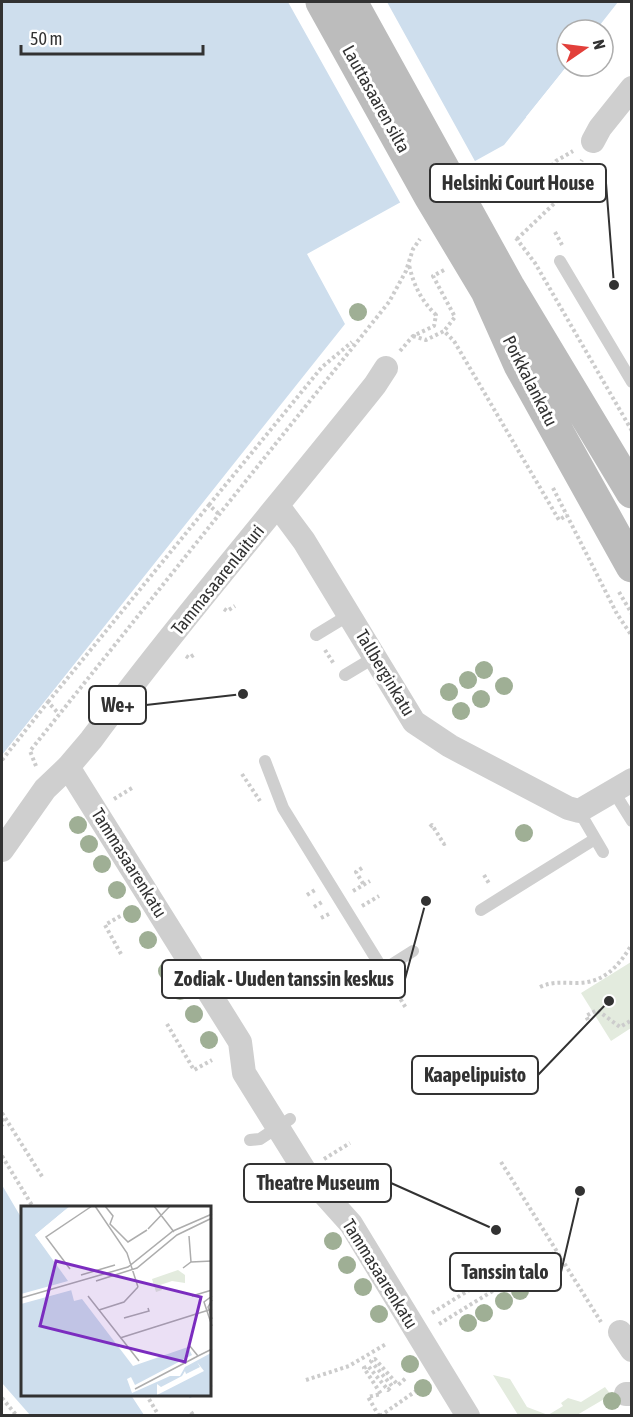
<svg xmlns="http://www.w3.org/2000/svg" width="633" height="1417" font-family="'Asap Condensed',sans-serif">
<rect width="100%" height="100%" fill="#fff"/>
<!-- green -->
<path fill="#e3ebde" d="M631,962v66l-20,13 -30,-48z
M493,1375l17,4 17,28 21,8 15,-9 -2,-3 7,-5 13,4 24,-15 6,8 -34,20h-59z"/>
<!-- water -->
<path fill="#cedeed" d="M2,2h616l-22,28h-29v36l-63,79 -197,109 38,70 -343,431z
M2,1185l20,34v175l109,1 13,20h-114l-28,-32z"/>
<!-- pier -->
<path fill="#fff" d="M288,2h99l89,161 -75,41z
M567,66h3l-42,53 -2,-2z"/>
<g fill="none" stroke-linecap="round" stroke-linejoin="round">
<!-- path -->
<path stroke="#ccc" stroke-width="4" stroke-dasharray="3 3" stroke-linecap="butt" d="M495,197l15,-8 18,-4 15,-10 13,-14 17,-10
M555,232l7,13
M516,238l19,25 97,168
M517,239l44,-42 21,-37
M444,270l-11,6 22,41 -11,14
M413,336l13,4 18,-9 10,10 105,179 8,-5
M400,351l13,-15 21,-10 2,-11c-15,-15 -22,-29 -27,-50
M553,488l64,126 15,22
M209,505l113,-138 30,-25
M619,592l13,22
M224,609l3,2 8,-5
M325,650l9,14
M186,656l3,2 6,-4
M48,702l161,-197 10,9
M2,760l46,-58 11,12
M36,766l-6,-15 359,-449 17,-31 7,-22 7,-10
M242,774l18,27
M114,799l18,-11
M430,827l2,-2 12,19 2,-1
M362,868l-6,4 8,13
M484,875l6,10
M353,891l17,-10
M307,895l8,-5
M362,906l17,-10
M314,907l8,-5
M321,918l8,-4
M121,954l-16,-29 17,-10
M351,966l8,-5
M391,984l15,24
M540,987c13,-6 24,-4 37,-4 27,0 42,-17 55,-39
M588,1020l-2,-4 11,-6 23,17 12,-7
M167,1024l27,46 18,-10
M2,1113l41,65
M2,1119l2,4 -2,2
M2,1156l31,51
M324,1159l26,-16
M501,1162l100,160
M477,1266l8,14
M432,1313l94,-58 7,11
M439,1324l117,-72
M306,1380l43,-14 37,-22
M146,1394l13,22
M2,1398l15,18
M191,1412l3,4
M379,1416l-11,-19 13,-3 -17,-26 4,-2 20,24 4,-4 -21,-25 4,-2 23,26 9,-8
M380,1416l36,-25"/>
<!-- lane -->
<path stroke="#cfcfcf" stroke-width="12" d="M560,261l72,121
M316,635l33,-20
M345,675l30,-18
M265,761l18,47 100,162 30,-19
M614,792l18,29
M579,811l24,41
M481,910l114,-71
M250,1140l10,-1 30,-20"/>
<!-- street -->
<path stroke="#cfcfcf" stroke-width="24" d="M593,141l7,-13 32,-40
M278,506l26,35 110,181 36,24 118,62 11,3 53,-31
M68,767l172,275 4,31 64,103 43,48 117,192
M2,850l43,-61 23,-22 23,-27c90,-121 190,-237 284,-355l11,-17
M620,1332l12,18
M626,1394h6"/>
<!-- secondary -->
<path stroke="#bcbcbc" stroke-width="33" d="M322,2l108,194 57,95 33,74 112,201
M351,2l157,284 124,206"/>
</g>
<!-- trees -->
<g fill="#9faf95">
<circle cx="358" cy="312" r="9"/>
<circle cx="484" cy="670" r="9"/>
<circle cx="468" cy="680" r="9"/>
<circle cx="504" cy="686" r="9"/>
<circle cx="449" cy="692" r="9"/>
<circle cx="481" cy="699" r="9"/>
<circle cx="461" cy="711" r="9"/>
<circle cx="78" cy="825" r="9"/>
<circle cx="524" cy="833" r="9"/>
<circle cx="89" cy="844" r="9"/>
<circle cx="102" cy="864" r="9"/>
<circle cx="117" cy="890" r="9"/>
<circle cx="132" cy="914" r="9"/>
<circle cx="148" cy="940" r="9"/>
<circle cx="167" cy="971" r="9"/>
<circle cx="180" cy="991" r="9"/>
<circle cx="194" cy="1014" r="9"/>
<circle cx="209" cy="1040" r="9"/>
<circle cx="333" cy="1241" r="9"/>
<circle cx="347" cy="1265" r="9"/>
<circle cx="363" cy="1287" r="9"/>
<circle cx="520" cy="1291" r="9"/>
<circle cx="504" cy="1301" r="9"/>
<circle cx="484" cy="1313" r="9"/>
<circle cx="379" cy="1314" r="9"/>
<circle cx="468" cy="1323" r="9"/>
<circle cx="410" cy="1364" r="9"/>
<circle cx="423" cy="1388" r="9"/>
<circle cx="612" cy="1401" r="9"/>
</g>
<g text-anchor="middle" stroke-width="6" stroke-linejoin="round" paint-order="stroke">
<!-- street labels -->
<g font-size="18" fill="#323232" stroke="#fff">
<text transform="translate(376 99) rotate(61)" y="6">Lauttasaaren silta</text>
<text transform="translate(530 381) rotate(63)" y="6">Porkkalankatu</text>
<text transform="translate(218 580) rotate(-51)" y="6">Tammasaarenlaituri</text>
<text transform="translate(385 673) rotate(59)" y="6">Tallberginkatu</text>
<text transform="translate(129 863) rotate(58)" y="6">Tammasaarenkatu</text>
<text transform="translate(380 1274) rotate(58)" y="6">Tammasaarenkatu</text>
</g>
</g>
<!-- overview -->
<g transform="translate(21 1206)">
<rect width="190" height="190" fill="#fff"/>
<path d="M157,64l7,5v8l-13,-2 -12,4 2,5 -6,2 -4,-13z" fill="#e3ebde"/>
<path d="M0,0h49l-35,29 33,43 6,23 8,-2 51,67 55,-19 4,8 -57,30 -4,-8 -4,2 5,14 38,-17h10l5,-9 26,-14v43h-190z" fill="#cedeed"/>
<path d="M49,0l-31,29 27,35 4,8 2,12 -51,14v-10l47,-13 -33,-46zM176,156l7,9 -47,24v-11l4,3 21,-11 3,-5 1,3 14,-7z" fill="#fff"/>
<path fill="none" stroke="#cedeed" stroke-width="3" d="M168,191l23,-12"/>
<path fill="none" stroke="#adadad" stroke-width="1.5" d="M74,0l32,47 11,34M84,0l8,10 -3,8 18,18 19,-12M133,0l20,26M127,23l22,-23M168,30l2,26M162,62l8,-6 21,-1M49,63l-24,-32 46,-31M60,69l34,-10M75,75l41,-13 40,-33 35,-17M67,90l51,65M171,90l20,-6M191,90l-8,6 8,24M0,92l107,-31 45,-36 39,-17M191,94l-4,7 4,12M78,104l25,-8 14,-15M103,112l25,-7 -1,-3M99,132l92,-29M168,139l9,11 14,-7M114,183l63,-33"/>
<path fill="#7b2cbf" fill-opacity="0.15" stroke="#7b2cbf" stroke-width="3" d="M35,55l145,36 -16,65 -145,-36z"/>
<rect width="190" height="190" fill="none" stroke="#323232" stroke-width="3"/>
</g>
<!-- callouts -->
<path fill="none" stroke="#323232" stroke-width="2" d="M614 285L606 183M243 694L146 705M426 901L405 979M609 1001L538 1075M496 1230L391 1183M580 1191L561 1272"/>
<g fill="#323232" stroke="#fff" stroke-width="2">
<circle cx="614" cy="285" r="6"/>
<circle cx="243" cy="694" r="6"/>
<circle cx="426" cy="901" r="6"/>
<circle cx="609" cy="1001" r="6"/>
<circle cx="496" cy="1230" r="6"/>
<circle cx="580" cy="1191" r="6"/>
</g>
<g fill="#fff" stroke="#323232" stroke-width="2">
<rect x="430" y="164" width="176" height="38" rx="6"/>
<rect x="89" y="686" width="57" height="38" rx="6"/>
<rect x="162" y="960" width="243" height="38" rx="6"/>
<rect x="412" y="1056" width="126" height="38" rx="6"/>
<rect x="244" y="1164" width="147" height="38" rx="6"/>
<rect x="450" y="1253" width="111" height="38" rx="6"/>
</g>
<g font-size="20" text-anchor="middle" font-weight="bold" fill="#323232">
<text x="518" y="190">Helsinki Court House</text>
<text x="118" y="712">We+</text>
<text x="284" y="986">Zodiak - Uuden tanssin keskus</text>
<text x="475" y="1082">Kaapelipuisto</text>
<text x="318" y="1190">Theatre Museum</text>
<text x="505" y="1279">Tanssin talo</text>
</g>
<!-- border -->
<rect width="633" height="1417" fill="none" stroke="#323232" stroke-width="6"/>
<!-- north arrow -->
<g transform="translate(585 48) rotate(76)"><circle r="28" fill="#ffffff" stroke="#adadad" stroke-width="1.5"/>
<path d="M0-4.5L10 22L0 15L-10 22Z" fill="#e23f3a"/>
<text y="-9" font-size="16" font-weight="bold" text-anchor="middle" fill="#323232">N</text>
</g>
<!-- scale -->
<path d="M21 45v9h182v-9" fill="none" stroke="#323232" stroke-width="3"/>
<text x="30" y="45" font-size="18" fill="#323232" stroke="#ffffff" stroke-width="4.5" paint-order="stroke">50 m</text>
</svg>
